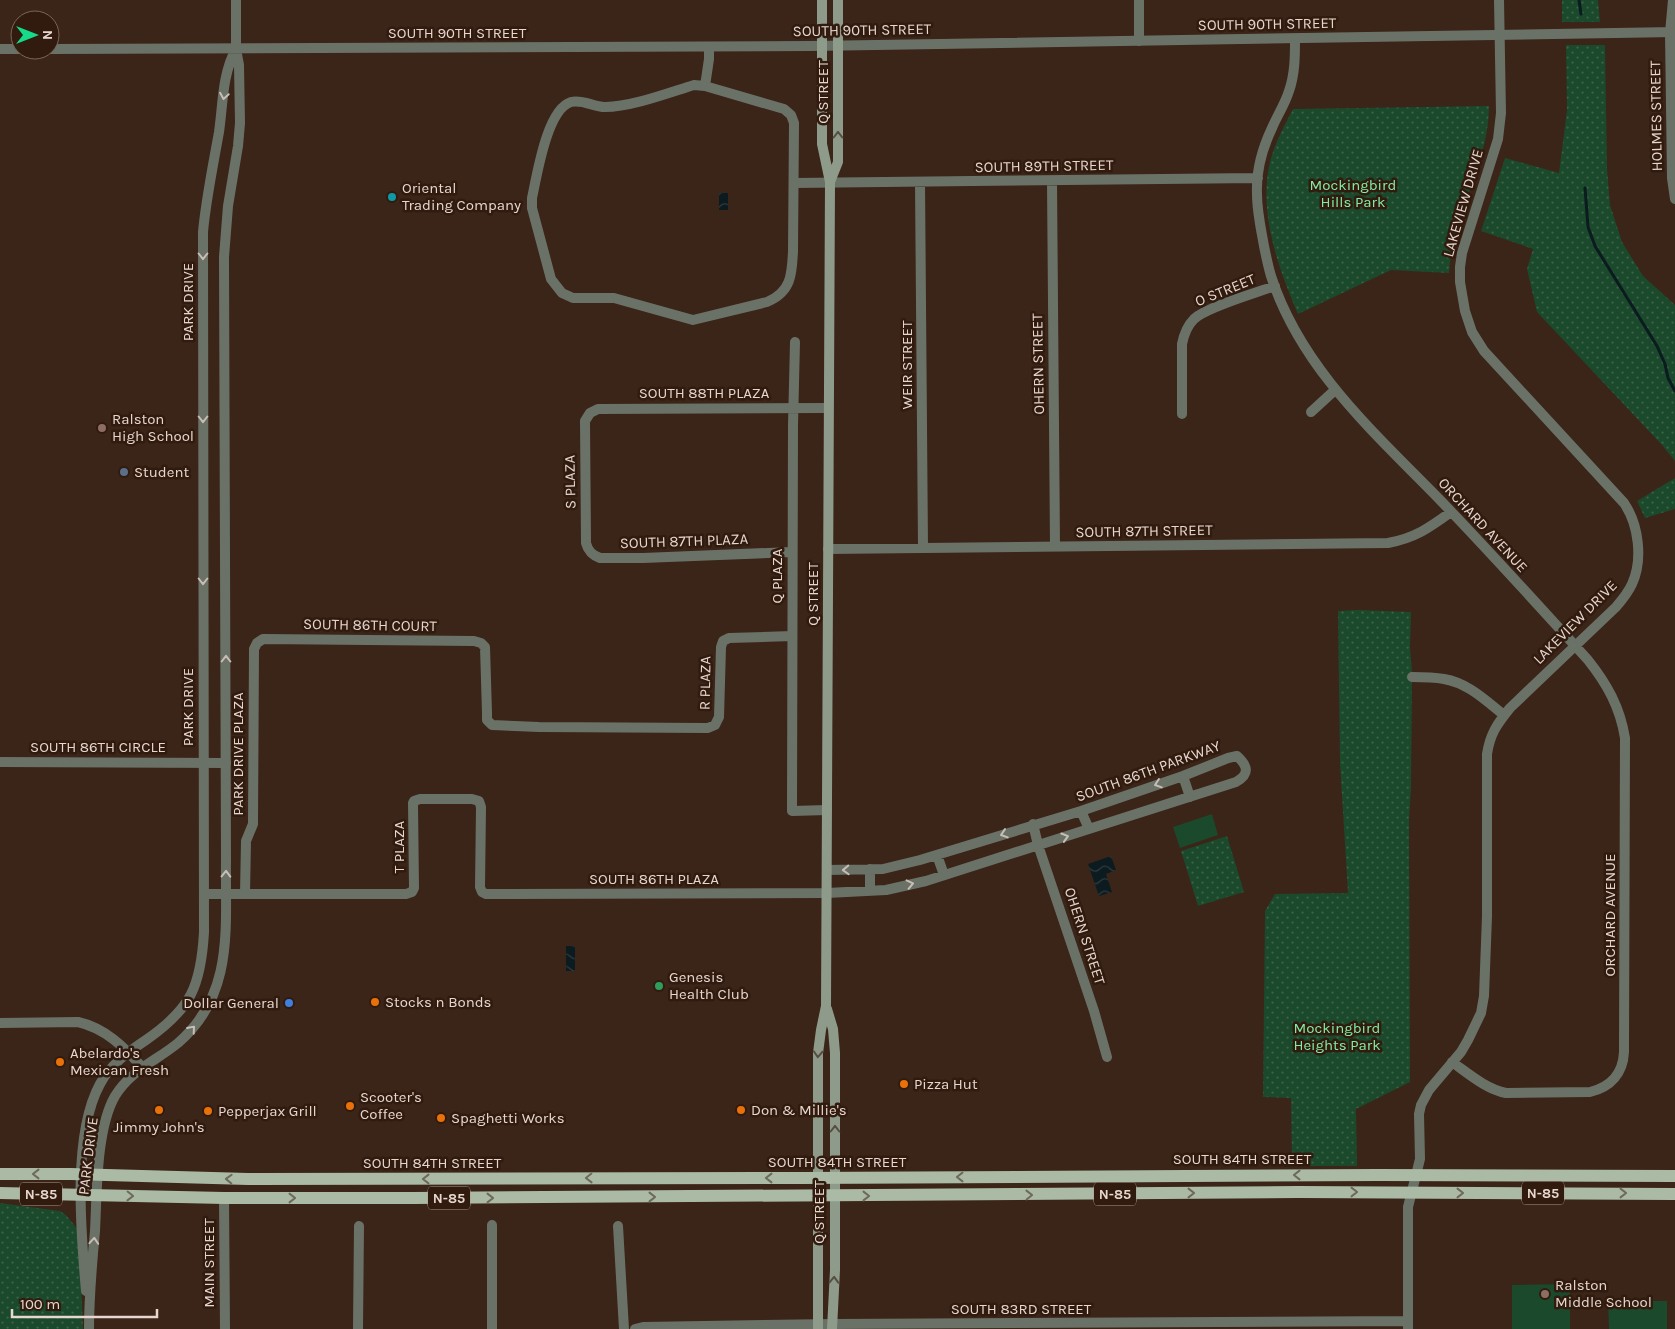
<svg xmlns="http://www.w3.org/2000/svg" width="1675" height="1329" font-family="Karla,sans-serif">
<defs>
<pattern id="park-dots" width="8" height="8" patternUnits="userSpaceOnUse" patternTransform="scale(1.25)"><rect width="8" height="8" fill="#1b492b"/><path d="M2 2h.1M6 6h.1" fill="none" stroke="#3c6249" stroke-width="1.8" stroke-linecap="round"/></pattern>
<pattern id="water-waves" width="16" height="10" patternUnits="userSpaceOnUse" patternTransform="scale(1.25)"><rect width="16" height="10" fill="#0b1b1f"/><path d="M0 5q4-4 8 0t8 0" fill="none" stroke="#2f3b3e"/></pattern>
</defs>
<rect width="100%" height="100%" fill="#3b2418"/>
<!-- green -->
<path fill="#1b492b" d="M1212,814l6,21 -38,13 -7,-21z
M1570,1284v45h-58v-44z
M1608,1301h59v28h-58z"/>
<!-- park -->
<path fill="url(#park-dots)" d="M1562,0h36l2,22h-38z
M1566,45h39l2,123 3,37 12,37 21,34 32,29v156l-13,-16 -125,-133 -10,-43 6,-20 -52,-18 24,-73 54,15 8,-63z
M1489,106c0,58 -37,109 -40,167l-58,-3 -93,44c-20,-46 -40,-102 -28,-152 5,-19 14,-36 23,-53z
M1675,478v31l-30,9 -8,-17z
M1358,610l53,2 -1,35 2,25 -1,116 -2,31 1,263 -54,27 1,57h-65l-1,-68 -28,-1 2,-186 10,-17 73,-1 -8,-130 -2,-152z
M1227,836l17,56 -46,14 -17,-55z
M0,1203l60,8 6,4 13,16 4,98h-83z"/>
<!-- water -->
<path fill="url(#water-waves)" d="M719,193h9v17h-9z
M1111,856l5,14 -10,4 6,18 -13,4 -11,-32z
M566,946h9v25h-9z"/>
<g fill="none" stroke-linecap="round" stroke-linejoin="round">
<!-- stream -->
<path stroke="#0b1b1f" stroke-width="3" d="M1579,0l2,14
M1585,188l3,39 7,19 62,100 8,18 3,14 7,13"/>
<!-- minor -->
<path stroke="#6a7268" stroke-width="10" d="M1139,0v41
M1670,33l2,145 3,21
M1295,39c0,17 0,35 -6,52 -4,13 -12,25 -17,37 -10,21 -16,44 -15,66 0,18 4,35 7,52 2,10 4,20 7,30 30,93 105,158 171,226 50,52 98,105 146,158 19,24 32,47 37,78l-1,314c-1,21 -13,35 -34,40l-84,1c-20,-4 -37,-19 -54,-31
M705,86l79,23 7,6 3,8 -1,128c-1,24 -2,41 -26,51l-74,18 -79,-22h-41l-11,-5 -11,-14 -19,-71v-10c5,-23 15,-89 39,-96 12,-3 22,5 34,5 26,0 63,-14 89,-22l11,1 4,-27v-12
M1052,181l3,366
M920,182l3,366
M794,183l464,-5
M795,342l-2,83 -1,386 35,-1
M1311,412l24,-22
M1182,414v-70c2,-10 5,-18 12,-25 13,-12 62,-26 81,-33
M828,549l560,-6c27,-5 41,-15 63,-31
M792,552l-149,6h-43c-8,-3 -12,-7 -14,-15l-1,-122 5,-8 8,-4 230,-1
M1412,677c11,0 21,0 32,2 24,4 41,21 60,36
M0,762l226,1
M1183,776l7,21
M1081,811l8,18
M1033,824l5,21 56,166 13,46
M937,855l7,20
M870,869v21
M204,894h202l6,-2 2,-4 -1,-85 1,-2 6,-2h52l7,2 2,6 -1,80 2,5 4,2 341,-1 59,-3 40,-9 310,-99c14,-8 12,-16 1,-26l-9,2 -45,18 -102,35 -161,49 -37,9 -56,1
M245,894l1,-53 7,-17 1,-175 3,-6 6,-4 211,2 7,2 4,4 2,66v7l5,5 47,2 169,1 7,-3 4,-8 2,-70 2,-6 6,-3 63,-2
M0,1023l78,-1c27,6 46,25 64,45
M224,1198l1,131
M618,1226l6,103
M358,1329l1,-103
M492,1329v-104
M635,1329l8,-2 190,-3 575,-3
M1408,1329v-122l12,-48 -1,-45 2,-9 8,-15 32,-38 7,-12 13,-27 3,-17 3,-80v-162c3,-20 10,-30 23,-46l106,-101c6,-7 12,-14 16,-23 11,-24 7,-59 -8,-81l-140,-152 -12,-19 -7,-21 -5,-29v-15l2,-14 36,-114 3,-26 -2,-113"/>
<!-- tertiary -->
<path stroke="#6a7268" stroke-width="10" d="M1670,33l3,-33
M0,49h20
M50,49l762,-3 863,-14
M86,1291c-5,-58 -14,-156 14,-207 10,-19 28,-32 46,-44 45,-31 55,-54 58,-108l-1,-700c3,-33 10,-66 16,-100 4,-27 3,-58 17,-83
M89,1329c0,-33 3,-66 6,-98 2,-38 1,-102 20,-135 16,-26 41,-35 63,-53 57,-49 47,-116 48,-183l-2,-603 4,-51 10,-60 2,-23 -1,-58 -3,-16v-49"/>
<!-- secondary -->
<path stroke="#8e9b8a" stroke-width="10" d="M830,182l8,-20v-162
M827,1009l6,20 2,24v217l-3,59
M818,1329v-276l3,-23 5,-24 4,-824 -8,-38v-144"/>
<!-- primary -->
<path stroke="#aabaa5" stroke-width="12" d="M0,1174h71l177,5 555,-1 575,-3 297,1
M0,1193l224,5h189l885,-6 377,2"/>
</g>
<!-- one-way arrows -->
<defs><path id="oneway-chevron" d="M-2-3.5L2.5 0L-2 3.5" fill="none" stroke-width="1.6" stroke-linecap="round" stroke-linejoin="round" transform="scale(1.25)"/></defs>
<g stroke="#c8beb5">
<use href="#oneway-chevron" transform="translate(224 96) rotate(99)"/>
<use href="#oneway-chevron" transform="translate(203 256) rotate(90)"/>
<use href="#oneway-chevron" transform="translate(203 419) rotate(90)"/>
<use href="#oneway-chevron" transform="translate(203 581) rotate(90)"/>
<use href="#oneway-chevron" transform="translate(226 659) rotate(-90)"/>
<use href="#oneway-chevron" transform="translate(1158 784) rotate(161)"/>
<use href="#oneway-chevron" transform="translate(1004 834) rotate(162)"/>
<use href="#oneway-chevron" transform="translate(1065 837) rotate(-17)"/>
<use href="#oneway-chevron" transform="translate(846 870) rotate(178)"/>
<use href="#oneway-chevron" transform="translate(226 874) rotate(-89)"/>
<use href="#oneway-chevron" transform="translate(910 884) rotate(-13)"/>
<use href="#oneway-chevron" transform="translate(192 1029) rotate(-49)"/>
<use href="#oneway-chevron" transform="translate(94 1241) rotate(-86)"/>
</g>
<g stroke="#564e40">
<use href="#oneway-chevron" transform="translate(838 135) rotate(-90)"/>
<use href="#oneway-chevron" transform="translate(818 1054) rotate(93)"/>
<use href="#oneway-chevron" transform="translate(835 1129) rotate(-90)"/>
<use href="#oneway-chevron" transform="translate(834 1280) rotate(-88)"/>
</g>
<g stroke="#6e6a5a">
<use href="#oneway-chevron" transform="translate(36 1174) rotate(-180)"/>
<use href="#oneway-chevron" transform="translate(1297 1175) rotate(180)"/>
<use href="#oneway-chevron" transform="translate(960 1177) rotate(180)"/>
<use href="#oneway-chevron" transform="translate(589 1178) rotate(179)"/>
<use href="#oneway-chevron" transform="translate(769 1178) rotate(-180)"/>
<use href="#oneway-chevron" transform="translate(229 1179) rotate(-178)"/>
<use href="#oneway-chevron" transform="translate(426 1179) rotate(180)"/>
<use href="#oneway-chevron" transform="translate(1354 1192)"/>
<use href="#oneway-chevron" transform="translate(1191 1193)"/>
<use href="#oneway-chevron" transform="translate(1460 1193)"/>
<use href="#oneway-chevron" transform="translate(1623 1193)"/>
<use href="#oneway-chevron" transform="translate(1029 1195) rotate(-1)"/>
<use href="#oneway-chevron" transform="translate(130 1196) rotate(1)"/>
<use href="#oneway-chevron" transform="translate(866 1196)"/>
<use href="#oneway-chevron" transform="translate(652 1197)"/>
<use href="#oneway-chevron" transform="translate(292 1198)"/>
<use href="#oneway-chevron" transform="translate(490 1198)"/>
</g>
<!-- markers -->
<circle fill="#0f9aa8" stroke="#311a0e" stroke-width="2" cx="392" cy="197" r="5"/>
<g fill="#8d6e63" stroke="#311a0e" stroke-width="2">
<circle cx="102" cy="428" r="5"/>
<circle cx="1545" cy="1294" r="5"/>
</g>
<circle fill="#5c6f8a" stroke="#311a0e" stroke-width="2" cx="124" cy="472" r="5"/>
<circle fill="#2e9e5b" stroke="#311a0e" stroke-width="2" cx="659" cy="986" r="5"/>
<g fill="#e8710a" stroke="#311a0e" stroke-width="2">
<circle cx="375" cy="1002" r="5"/>
<circle cx="60" cy="1062" r="5"/>
<circle cx="904" cy="1084" r="5"/>
<circle cx="350" cy="1106" r="5"/>
<circle cx="159" cy="1110" r="5"/>
<circle cx="741" cy="1110" r="5"/>
<circle cx="208" cy="1111" r="5"/>
<circle cx="441" cy="1118" r="5"/>
</g>
<circle fill="#3f7fe0" stroke="#311a0e" stroke-width="2" cx="289" cy="1003" r="5"/>
<g text-anchor="middle" stroke-width="5" stroke-linejoin="round" paint-order="stroke">
<!-- shield labels -->
<g fill="#311a0e" stroke="#b09e95" stroke-width="1">
<rect x="1522" y="1181.5" width="42" height="23" rx="4"/>
<rect x="20" y="1182.5" width="42" height="23" rx="4"/>
<rect x="1094" y="1182.5" width="42" height="23" rx="4"/>
<rect x="428" y="1186.5" width="42" height="23" rx="4"/>
</g>
<g font-size="14" font-weight="bold" fill="#e7d7cf">
<text x="1543" y="1198">N-85</text>
<text x="41" y="1199">N-85</text>
<text x="1115" y="1199">N-85</text>
<text x="449" y="1203">N-85</text>
</g>
<!-- street labels -->
<g font-size="15" fill="#e7d7cf" stroke="#311a0e">
<text transform="translate(1267 24) rotate(-1)" y="5">SOUTH 90TH STREET</text>
<text transform="translate(862 30) rotate(-1)" y="5">SOUTH 90TH STREET</text>
<text x="457" y="38">SOUTH 90TH STREET</text>
<text transform="translate(823 92) rotate(-90)" y="5">Q STREET</text>
<text transform="translate(1656 116) rotate(-91)" y="5">HOLMES STREET</text>
<text transform="translate(1044 166) rotate(-1)" y="5">SOUTH 89TH STREET</text>
<text transform="translate(1463 203) rotate(-74)" y="5">LAKEVIEW DRIVE</text>
<text transform="translate(1225 290) rotate(-22)" y="5">O STREET</text>
<text transform="translate(188 302) rotate(-90)" y="5">PARK DRIVE</text>
<text transform="translate(1038 364) rotate(-91)" y="5">OHERN STREET</text>
<text transform="translate(907 365) rotate(-90)" y="5">WEIR STREET</text>
<text x="704" y="398">SOUTH 88TH PLAZA</text>
<text transform="translate(570 482) rotate(-91)" y="5">S PLAZA</text>
<text transform="translate(1483 525) rotate(47)" y="5">ORCHARD AVENUE</text>
<text transform="translate(1144 531) rotate(-1)" y="5">SOUTH 87TH STREET</text>
<text transform="translate(684 541) rotate(-2)" y="5">SOUTH 87TH PLAZA</text>
<text transform="translate(777 576) rotate(-90)" y="5">Q PLAZA</text>
<text transform="translate(813 594) rotate(-90)" y="5">Q STREET</text>
<text transform="translate(1575 622) rotate(-45)" y="5">LAKEVIEW DRIVE</text>
<text transform="translate(370 625) rotate(1)" y="5">SOUTH 86TH COURT</text>
<text transform="translate(705 683) rotate(-89)" y="5">R PLAZA</text>
<text transform="translate(188 707) rotate(-90)" y="5">PARK DRIVE</text>
<text x="98" y="752">SOUTH 86TH CIRCLE</text>
<text transform="translate(238 754) rotate(-90)" y="5">PARK DRIVE PLAZA</text>
<text transform="translate(1148 771) rotate(-20)" y="5">SOUTH 86TH PARKWAY</text>
<text transform="translate(399 847) rotate(-90)" y="5">T PLAZA</text>
<text x="654" y="884">SOUTH 86TH PLAZA</text>
<text transform="translate(1610 915) rotate(-90)" y="5">ORCHARD AVENUE</text>
<text transform="translate(1085 936) rotate(72)" y="5">OHERN STREET</text>
<text transform="translate(88 1156) rotate(-83)" y="5">PARK DRIVE</text>
<text x="1242" y="1164">SOUTH 84TH STREET</text>
<text x="837" y="1167">SOUTH 84TH STREET</text>
<text x="432" y="1168">SOUTH 84TH STREET</text>
<text transform="translate(819 1212) rotate(-90)" y="5">Q STREET</text>
<text transform="translate(209 1263) rotate(-90)" y="5">MAIN STREET</text>
<text x="1021" y="1314">SOUTH 83RD STREET</text>
</g>
<!-- park labels -->
<g font-size="15" fill="#81eda3" stroke="#311a0e">
<text x="1353" y="190">Mockingbird<tspan x="1353" dy="17">Hills Park</tspan></text>
<text x="1337" y="1033">Mockingbird<tspan x="1337" dy="17">Heights Park</tspan></text>
</g>
<!-- poi labels -->
<g font-size="15" fill="#e7d7cf" stroke="#311a0e" text-anchor="start">
<text x="402" y="193">Oriental<tspan x="402" dy="17">Trading Company</tspan></text>
<text x="112" y="424">Ralston<tspan x="112" dy="17">High School</tspan></text>
<text x="134" y="477">Student</text>
<text x="669" y="982">Genesis<tspan x="669" dy="17">Health Club</tspan></text>
<text x="385" y="1007">Stocks n Bonds</text>
<text x="279" y="1008" text-anchor="end">Dollar General</text>
<text x="70" y="1058">Abelardo's<tspan x="70" dy="17">Mexican Fresh</tspan></text>
<text x="914" y="1089">Pizza Hut</text>
<text x="360" y="1102">Scooter's<tspan x="360" dy="17">Coffee</tspan></text>
<text x="751" y="1115">Don &amp; Millie's</text>
<text x="218" y="1116">Pepperjax Grill</text>
<text x="451" y="1123">Spaghetti Works</text>
<text x="159" y="1132" text-anchor="middle">Jimmy John's</text>
<text x="1555" y="1290">Ralston<tspan x="1555" dy="17">Middle School</tspan></text>
</g>
</g>
<!-- north arrow -->
<g transform="translate(35 35) rotate(90)"><circle r="24" fill="#311a0e" stroke="#7a665b"/>
<path d="M0-4L9 19L0 12L-9 19Z" fill="#16d989"/>
<text y="-8" font-size="14" font-weight="bold" text-anchor="middle" fill="#e7d7cf">N</text>
</g>
<!-- scale -->
<path d="M12 1309v8h145v-8" fill="none" stroke="#e7d7cf" stroke-width="2.5"/>
<text x="20" y="1309" font-size="15" fill="#e7d7cf" stroke="#311a0e" stroke-width="4" paint-order="stroke">100 m</text>
</svg>
